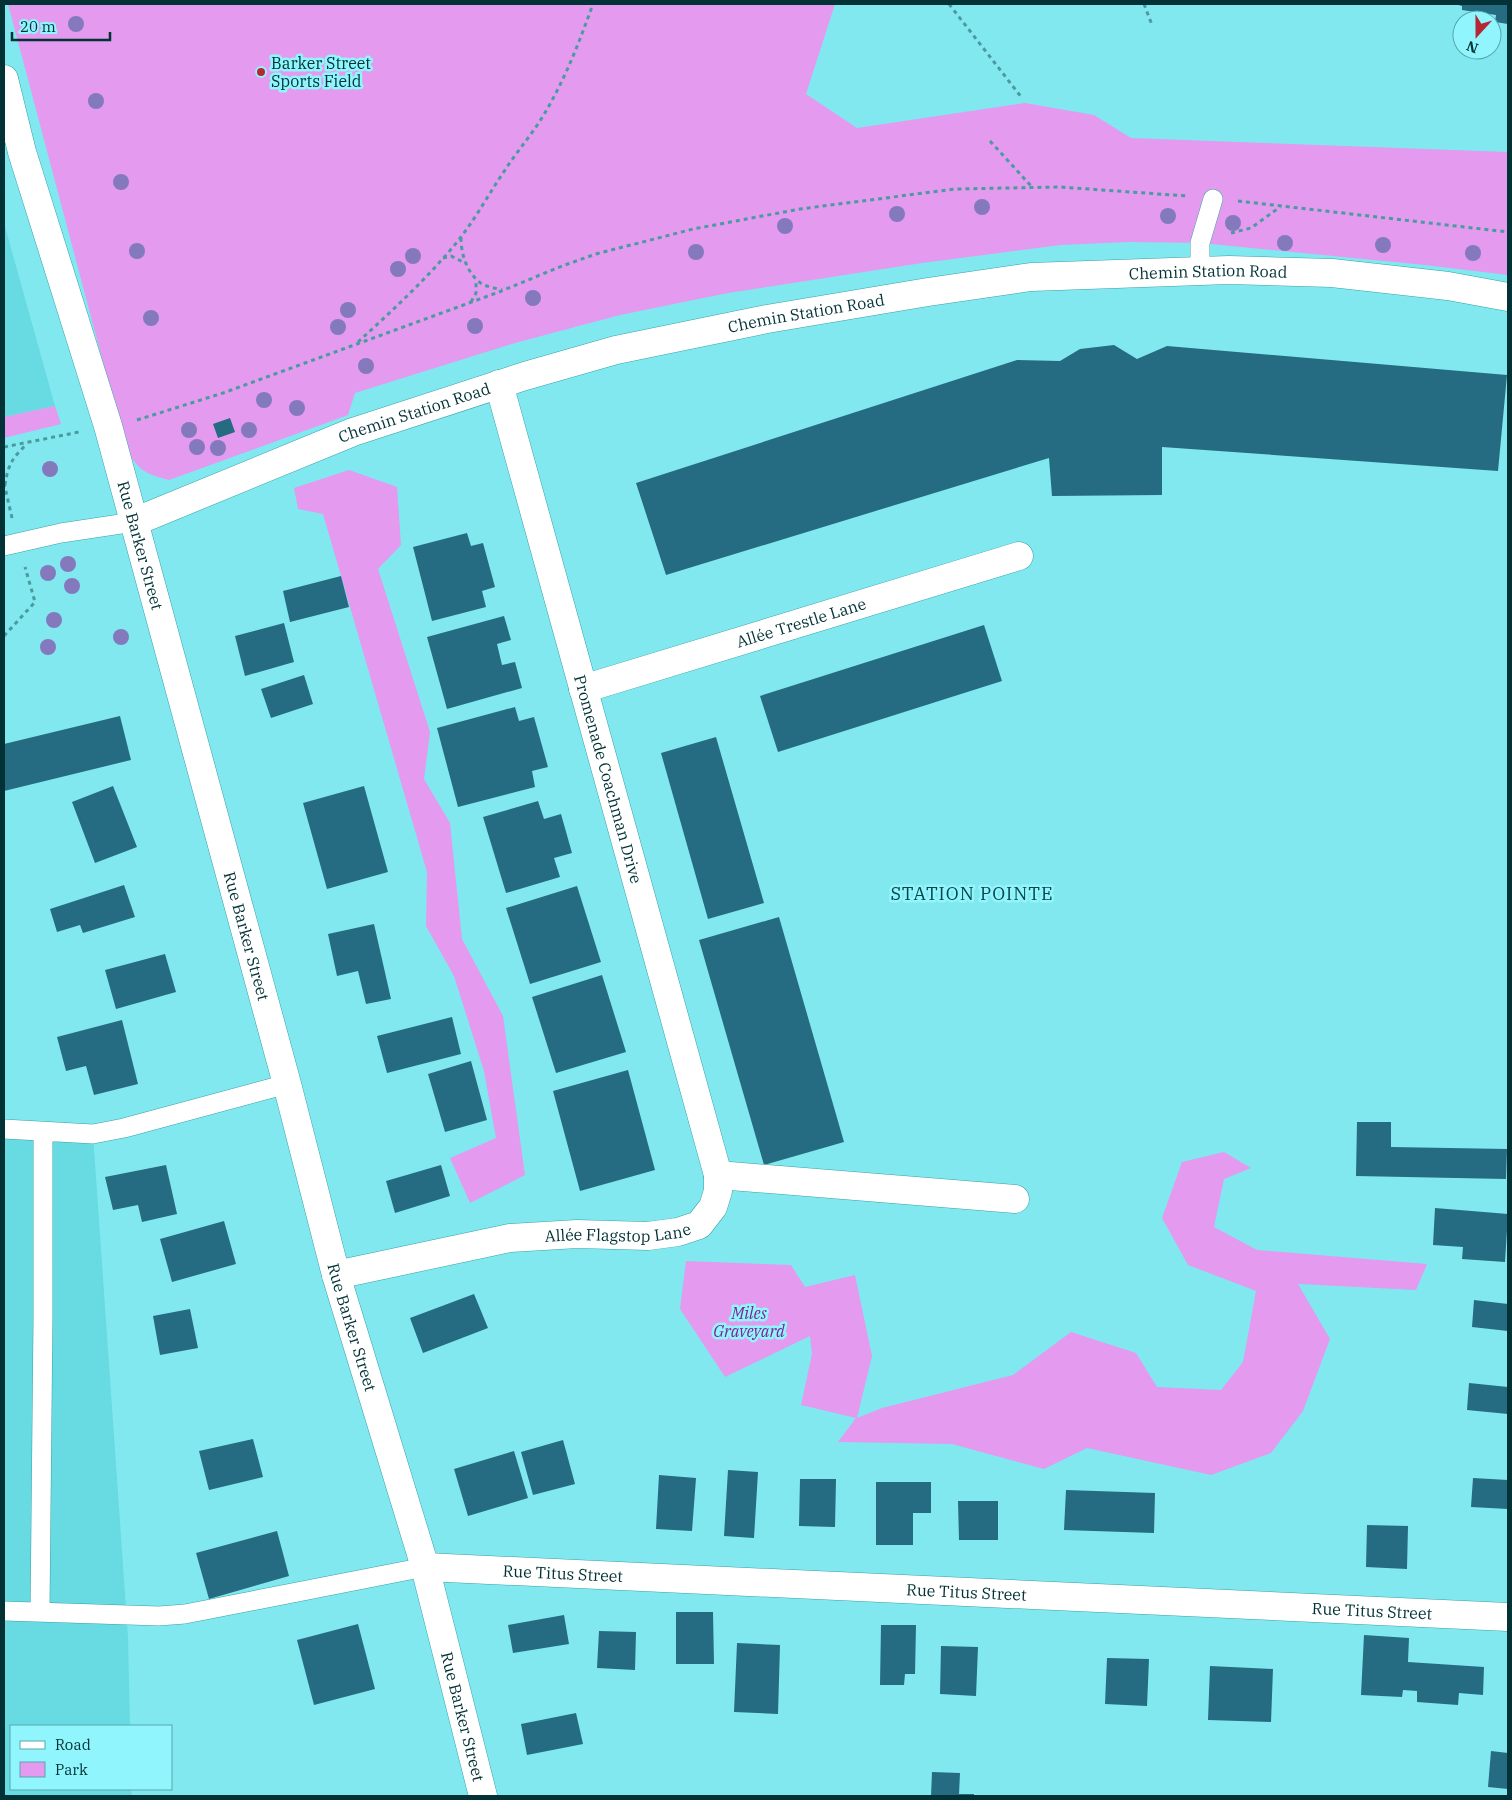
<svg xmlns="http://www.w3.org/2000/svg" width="1512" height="1800" font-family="'IBM Plex Serif',serif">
<rect width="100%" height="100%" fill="#82e8ef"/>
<!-- built -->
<path fill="#68dae2" d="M4,223l51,183 -51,11z
M4,1129l89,5 35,503 2,89h-119v63h120l1,7h-128z"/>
<!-- green -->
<path fill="#e39aef" d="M8,4h827l-29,90 51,34 168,-25 69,12 37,23 377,14v123l-83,-10 -225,-22 -71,-1 -68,3 -139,18 -194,30 -108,22 -105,28 -160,50 -7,22 -179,65c-26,-7 -29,-9 -43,-31z
M55,406l6,18 -57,14v-21z
M349,470l48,17 4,58 -23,24 52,163 -6,47 26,44 12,116 41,77 22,159 -55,28 -20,-45 46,-20 -12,-67 -30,-95 -28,-50 1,-54 -104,-358 -25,-5 -4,-21z
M1224,1152l27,16 -27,11 -10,48 43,23 170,14 -11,26 -118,-6 32,55 -27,72 -32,42 -60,22 -124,-27 -43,21 -92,-25 -114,-2 18,-24 -55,-13 11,-51 -2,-18 -85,41 -45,-68 6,-48 105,4 14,22 50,-12 17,81 -15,62 25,-10 131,-33 58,-43 65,21 21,34 64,3 22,-28 13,-71 -68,-26 -26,-47 20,-56z"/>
<!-- building -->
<path fill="#256b81" d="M1455,4h53v20l-13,-2 1,-7 -34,-5v-4z
M1114,345l23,14 30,-13 340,29 -9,96 -336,-24v48l-110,1 -3,-38 -383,117 -30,-92 381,-123 43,1 20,-12z
M230,418l5,14 -17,6 -5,-14z
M467,533l4,13 12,-3 12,44 -13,4 4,16 -54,14 -19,-74z
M341,576l8,31 -59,15 -7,-31z
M504,616l7,24 -14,4 5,21 13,-3 7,26 -75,21 -20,-72z
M284,623l10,39 -49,14 -10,-40z
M984,625l18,56 -224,71 -18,-56z
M304,675l9,29 -42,14 -10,-29z
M515,707l4,14 15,-4 14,50 -16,4 3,16 -77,20 -21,-79z
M120,716l11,44 -127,31v-47z
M716,737l48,166 -56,16 -47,-166z
M113,786l24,61 -42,16 -23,-61z
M364,786l24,86 -61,17 -24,-86z
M538,801l6,18 17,-5 11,39 -18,5 6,19 -54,16 -23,-76z
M124,885l11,32 -52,16 -3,-8 -23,7 -7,-23z
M577,886l24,76 -71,22 -24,-76z
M779,917l65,225 -80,23 -65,-225z
M374,924l17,75 -25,5 -8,-33 -21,5 -9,-42z
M165,954l11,38 -60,17 -11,-39z
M602,975l24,77 -70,21 -24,-76z
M452,1017l9,37 -74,19 -10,-37z
M122,1020l16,64 -44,11 -8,-29 -20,5 -9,-34z
M471,1061l16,59 -42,12 -17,-58z
M628,1070l27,100 -75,21 -27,-100z
M1357,1122h34v25l116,2 -1,30 -150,-3z
M166,1165l11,49 -35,8 -4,-17 -25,5 -8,-33z
M441,1165l9,31 -55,17 -9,-32z
M1435,1208l73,6 -3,48 -43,-3 1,-12 -30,-2z
M224,1221l12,43 -64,18 -12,-43z
M474,1294l14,34 -65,25 -13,-35z
M1474,1300l34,4v27l-36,-4z
M190,1309l8,39 -38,7 -7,-39z
M1469,1383l39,4v27l-41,-4z
M253,1439l10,38 -54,13 -10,-39z
M563,1440l12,44 -42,11 -12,-43z
M514,1451l14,47 -60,18 -14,-47z
M728,1470l30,2 -4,66 -30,-2z
M659,1475l37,3 -4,53 -36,-2z
M1473,1478l35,2v29l-37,-2z
M800,1479h36l-1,48 -36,-1z
M876,1482h55v31h-18v32h-37z
M1066,1490l89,3 -1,40 -90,-3z
M958,1501h40v39h-39z
M1367,1525l41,1 -1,43 -41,-2z
M277,1531l12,45 -80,23 -13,-46z
M676,1612h37l1,52h-38z
M564,1615l5,29 -56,9 -5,-28z
M358,1624l17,65 -61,16 -17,-65z
M881,1625h35l-1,49h-10l-1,11h-24z
M599,1631l37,1 -1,38 -38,-2z
M1364,1635l45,3 -1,24 76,5 -1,28 -24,-2 -1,12 -41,-3v-11l-14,-1 -1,7 -41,-2z
M737,1643l43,2 -2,69 -44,-2z
M941,1646l37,1 -2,49 -36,-2z
M1107,1658l42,1 -2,47 -42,-2z
M1210,1666l63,3 -2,53 -63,-2z
M576,1713l7,31 -56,11 -6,-31z
M1491,1751l17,2v36l-20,-2z
M932,1772l28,1 -1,21h15v2h-43z"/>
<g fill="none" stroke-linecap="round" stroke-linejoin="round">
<defs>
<path id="service" d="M1200,271v-28l13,-44
M4,546l57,-13 73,-11
M4,1129l89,5 31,-6 163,-44
M4,1611l155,5 26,-2 240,-47
M40,1612l3,-295v-185"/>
<g id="minor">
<path id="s1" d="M4,79l18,73 86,274 179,658 49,191 89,292 58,229"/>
<path id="s2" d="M499,384l219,791"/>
<path id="s3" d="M134,522l219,-90 172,-56 91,-26 151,-31 161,-27 103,-15 198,-7 103,3 116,13 60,11"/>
<path id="s4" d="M583,689l436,-133"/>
<path id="s5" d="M336,1275l174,-37 67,-4 71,2 30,-4 21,-7 14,-18 5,-16v-16l297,24"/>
<path id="s6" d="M425,1567l1083,50"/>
</g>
</defs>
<!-- service casing -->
<use href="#service" stroke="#36a2a9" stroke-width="20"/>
<!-- minor casing -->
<use href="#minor" stroke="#36a2a9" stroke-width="29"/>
<!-- path -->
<path stroke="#4b9a9f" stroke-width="3" stroke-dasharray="4 4" stroke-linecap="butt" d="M949,4l73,94
M1144,4l8,21
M990,141l42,46
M1238,201l270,31
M1231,233l20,-5 29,-21
M461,238c0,16 6,36 21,46 6,3 13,4 20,6
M443,258l8,-2 14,7
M471,302l5,-9v-13
M358,342c35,-32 74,-68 103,-105 16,-21 29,-45 44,-67 13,-20 29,-38 41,-59 20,-34 34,-71 47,-107
M137,420l86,-27 276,-101 63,-26 34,-12 97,-25 107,-20 155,-20 105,-2 127,9
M4,447l75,-15
M4,483l8,35
M5,485c3,-20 7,-27 22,-41
M4,636l31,-34 -10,-35"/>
<!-- service -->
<use href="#service" stroke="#fff" stroke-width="19"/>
<!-- minor -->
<use href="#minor" stroke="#fff" stroke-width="28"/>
</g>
<!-- trees -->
<g fill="#8379bc">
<circle cx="76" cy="24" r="8"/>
<circle cx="96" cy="101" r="8"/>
<circle cx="121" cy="182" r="8"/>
<circle cx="982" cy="207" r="8"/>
<circle cx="897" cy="214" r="8"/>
<circle cx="1168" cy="216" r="8"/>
<circle cx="1233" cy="223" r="8"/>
<circle cx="785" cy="226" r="8"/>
<circle cx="1285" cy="243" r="8"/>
<circle cx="1383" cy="245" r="8"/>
<circle cx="137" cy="251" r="8"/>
<circle cx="696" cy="252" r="8"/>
<circle cx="1473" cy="253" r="8"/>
<circle cx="413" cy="256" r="8"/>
<circle cx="398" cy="269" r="8"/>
<circle cx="533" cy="298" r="8"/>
<circle cx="348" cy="310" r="8"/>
<circle cx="151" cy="318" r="8"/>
<circle cx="475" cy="326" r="8"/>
<circle cx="338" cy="327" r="8"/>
<circle cx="366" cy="366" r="8"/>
<circle cx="264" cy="400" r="8"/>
<circle cx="297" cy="408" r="8"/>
<circle cx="189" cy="430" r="8"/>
<circle cx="249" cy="430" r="8"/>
<circle cx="197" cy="447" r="8"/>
<circle cx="218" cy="448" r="8"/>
<circle cx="50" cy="469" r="8"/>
<circle cx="68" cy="564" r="8"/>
<circle cx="48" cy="573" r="8"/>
<circle cx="72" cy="586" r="8"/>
<circle cx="54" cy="620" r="8"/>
<circle cx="121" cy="637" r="8"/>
<circle cx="48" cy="647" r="8"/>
</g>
<!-- markers -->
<circle fill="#b72634" stroke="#90f5fd" stroke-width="2" cx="261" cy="72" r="5"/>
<g text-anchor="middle" stroke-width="5" stroke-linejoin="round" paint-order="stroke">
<!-- poi labels -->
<g font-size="16" fill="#023235" stroke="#90f5fd" text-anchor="start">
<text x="271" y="69">Barker Street<tspan x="271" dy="18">Sports Field</tspan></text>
</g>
<!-- street labels -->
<g font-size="16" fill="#023235" stroke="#90f5fd">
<text dy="6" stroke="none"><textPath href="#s3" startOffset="1111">Chemin Station Road</textPath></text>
<text dy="6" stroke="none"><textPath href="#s3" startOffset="706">Chemin Station Road</textPath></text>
<text dy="6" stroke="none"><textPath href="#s3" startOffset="301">Chemin Station Road</textPath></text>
<text dy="6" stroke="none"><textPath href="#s1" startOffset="486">Rue Barker Street</textPath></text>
<text dy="6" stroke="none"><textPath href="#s4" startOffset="228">Allée Trestle Lane</textPath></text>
<text dy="6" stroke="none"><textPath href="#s2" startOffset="410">Promenade Coachman Drive</textPath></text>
<text dy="6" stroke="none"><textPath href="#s1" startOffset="891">Rue Barker Street</textPath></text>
<text dy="6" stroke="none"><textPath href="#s5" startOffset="286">Allée Flagstop Lane</textPath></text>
<text dy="6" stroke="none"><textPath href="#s1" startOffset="1296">Rue Barker Street</textPath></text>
<text dy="6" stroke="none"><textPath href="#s6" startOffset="138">Rue Titus Street</textPath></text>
<text dy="6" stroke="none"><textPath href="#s6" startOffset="542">Rue Titus Street</textPath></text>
<text dy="6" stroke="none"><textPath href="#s6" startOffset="948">Rue Titus Street</textPath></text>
<text dy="6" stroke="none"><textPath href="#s1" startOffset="1701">Rue Barker Street</textPath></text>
</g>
<!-- park labels -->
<g font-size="16" font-style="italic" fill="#841f93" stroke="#90f5fd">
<text x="749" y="1319">Miles<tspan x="749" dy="18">Graveyard</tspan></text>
</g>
<!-- neighbourhood labels -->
<g font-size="18" letter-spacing="1" fill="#074549" stroke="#90f5fd">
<text x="972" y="900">STATION POINTE</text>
</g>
</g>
<!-- border -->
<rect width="1512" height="1800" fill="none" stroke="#023235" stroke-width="10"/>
<!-- legend -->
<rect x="10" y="1725" width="162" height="65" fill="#90f5fd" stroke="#57a7ad"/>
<rect x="20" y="1741" width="25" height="8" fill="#ffffff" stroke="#57a7ad"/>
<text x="55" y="1750" font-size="15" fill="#023235">Road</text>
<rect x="20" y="1762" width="25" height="15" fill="#e39aef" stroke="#57a7ad"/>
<text x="55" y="1775" font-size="15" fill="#023235">Park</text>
<!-- north arrow -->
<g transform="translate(1477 35) rotate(201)"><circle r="24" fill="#90f5fd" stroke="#57a7ad"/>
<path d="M0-4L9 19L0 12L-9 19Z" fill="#b72634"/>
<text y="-8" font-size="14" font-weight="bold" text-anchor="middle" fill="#023235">N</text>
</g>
<!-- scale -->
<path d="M12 32v8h98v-8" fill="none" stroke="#023235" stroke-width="2.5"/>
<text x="20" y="32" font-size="15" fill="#023235" stroke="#90f5fd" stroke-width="4" paint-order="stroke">20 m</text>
</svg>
